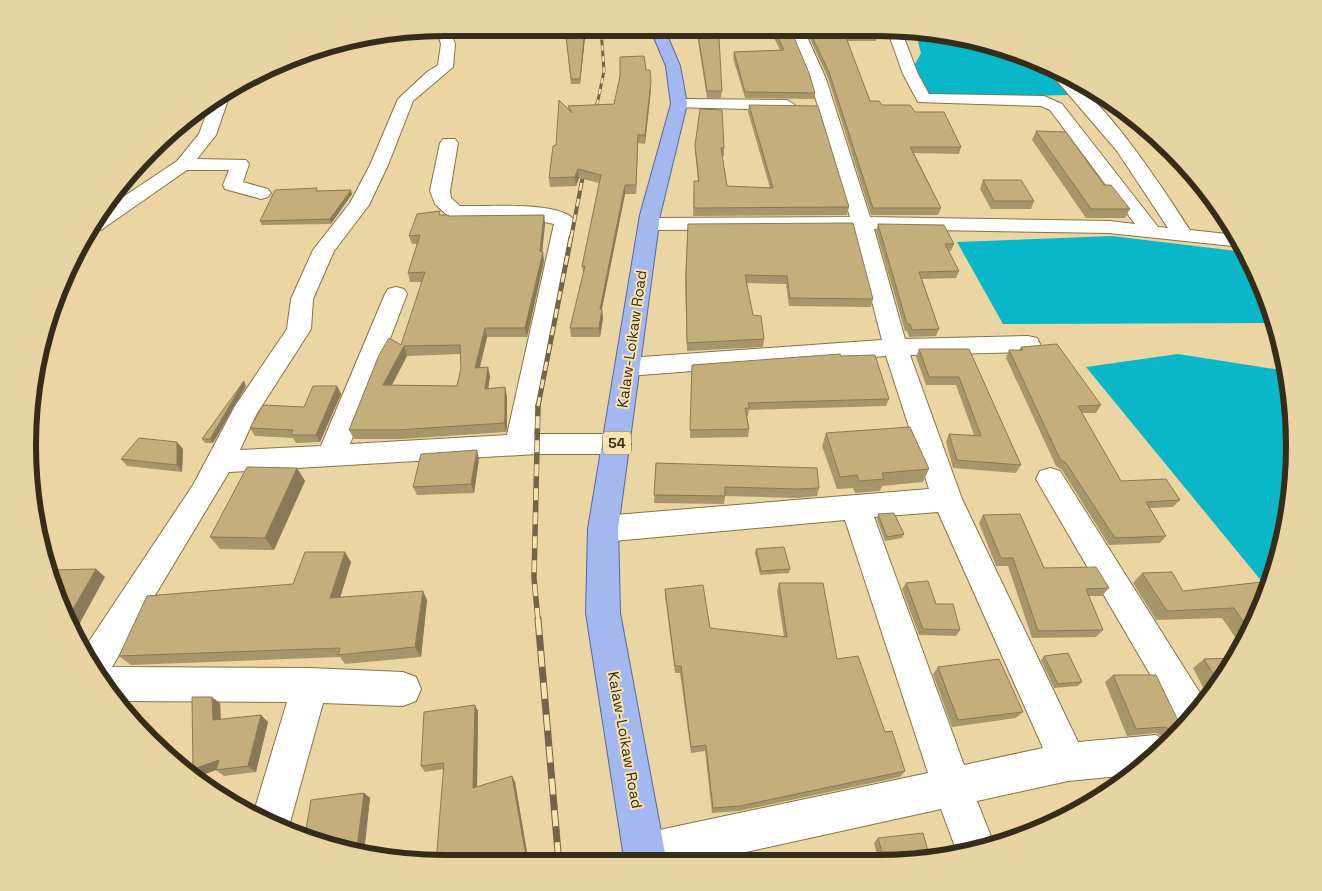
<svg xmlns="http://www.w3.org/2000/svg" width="1322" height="891" font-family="'Space Grotesk',sans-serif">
<rect width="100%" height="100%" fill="#ebd5a2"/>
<!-- water -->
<path fill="#0ab7c8" d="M915,31l43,4 81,28 30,32 -140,3 -15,-32 7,-13z
M1112,236l133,16 18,33 11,38 -271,1 -46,-82z
M1178,354l109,17 7,74 -7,82 -19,62 -182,-222z"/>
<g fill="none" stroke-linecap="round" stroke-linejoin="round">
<defs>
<path id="minor" d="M446,28h3l6,16 -2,23 -40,34 -25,64 -19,40 -35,46 -21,48 -2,30 -55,86 -16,35 81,-4 64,-152 3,-5 8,-2 8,2 3,5 -57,150 157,-9 47,-211 -24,-5 -82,-3 -13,-12 -5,-13 10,-48 3,-4h12l3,4 -8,48 1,7 9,8c24,1 101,-6 115,15l-41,213h83l10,3 4,7 -4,7 -10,3h-81l-307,18 -117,195 198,1 93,4 13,5 5,12 -5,12 -13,5 -80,-3 -35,127 -28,-10 -7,-5 34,-113 -168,-1 -37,-49 111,-167 42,-79 52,-77 4,-30 22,-49 37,-47 20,-38 28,-66 29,-27 11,-7 3,-21 -5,-15z
M789,28h14l23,51 44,138 239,4 26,3 -85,-114 -9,-4 -123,-4 -15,-28 -16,-45 14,1 17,44 11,20 115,2 18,8 96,123 10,1 -51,-77 -71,-83 2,-2c47,16 114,121 142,164l46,5 6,12 -133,-14 -235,-4 31,110 123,-3 9,2 3,6 -3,6 -9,2 -118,3 52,144 116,243 78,-7 14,8 -40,32 -62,6 -91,20 17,43 -36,11 -17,-46 -250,55h-62l-4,-11 6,-14 14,-6 283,-60 -83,-253 -242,22 -11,-4 -4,-9 4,-9 11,-4 326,-27 -43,-133 -258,20 -9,-3 -3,-6 3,-6 9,-3 254,-18 -29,-111 -204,1 -7,-2 -3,-4 3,-4 7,-2 201,-1 -40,-138zM938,512l105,236 -79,17 -90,-248z
M228,91l2,3 -14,41 -19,24 49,1 3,4 -6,18 25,7 3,4 -3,4 -7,2 -36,-10 -2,-4 6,-15h-42l-86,60 -10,1 11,-20 75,-50 22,-27 13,-35z
M679,99l108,1 8,5 -8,5 -114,-3 -2,-3z
M1050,468l10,3 145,230 -23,28 -146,-250 4,-8z"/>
<path id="primary" d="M650,28h14l16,38 7,38 -27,111 -42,314 2,84 47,251h-42l-39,-251 2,-84 52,-314 31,-111 -5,-38z"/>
</defs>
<!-- minor casing -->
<use href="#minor" stroke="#877343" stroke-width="2"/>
<!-- primary casing -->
<use href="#primary" stroke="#54689e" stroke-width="2"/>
<!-- minor -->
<use href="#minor" fill="#fff" fill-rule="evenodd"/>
<!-- primary -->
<use href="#primary" fill="#a3b8ef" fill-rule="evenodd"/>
<defs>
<path id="rail-far4" d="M597,105l7,-34 -3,-43"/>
<path id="rail-far3" d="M594,119l3,-15
M571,238l14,-73"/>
<path id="rail-far2" d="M538,406l33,-169"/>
<path id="rail-far1" d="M538,620l-4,-42 4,-173"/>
<path id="rail" d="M538,619l21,245"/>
</defs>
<!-- rail-far4 casing -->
<use href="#rail-far4" stroke="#726547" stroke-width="3"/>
<!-- rail-far3 casing -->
<use href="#rail-far3" stroke="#726547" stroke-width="4"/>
<!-- rail-far2 casing -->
<use href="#rail-far2" stroke="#726547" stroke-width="5"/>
<!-- rail-far1 casing -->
<use href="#rail-far1" stroke="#726547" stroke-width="5.5"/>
<!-- rail casing -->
<use href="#rail" stroke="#726547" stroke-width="7"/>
<!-- rail-far4 -->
<use href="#rail-far4" stroke="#f8e2af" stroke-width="2" stroke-dasharray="5.5" stroke-linecap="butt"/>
<!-- rail-far3 -->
<use href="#rail-far3" stroke="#f8e2af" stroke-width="2.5" stroke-dasharray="8" stroke-linecap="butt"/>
<!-- rail-far2 -->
<use href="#rail-far2" stroke="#f8e2af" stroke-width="3" stroke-dasharray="9" stroke-linecap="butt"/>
<!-- rail-far1 -->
<use href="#rail-far1" stroke="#f8e2af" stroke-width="4" stroke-dasharray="12" stroke-linecap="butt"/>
<!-- rail -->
<use href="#rail" stroke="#f8e2af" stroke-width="5" stroke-dasharray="16" stroke-linecap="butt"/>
</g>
<!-- wall -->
<path fill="#a8966b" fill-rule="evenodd" d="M565,28h21l-6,56h-9z
M696,28h21l5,63 -1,7h-14z
M769,28h21l25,65 -1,6 -69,-1 -12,-40 1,-6 46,-2z
M805,28h81l-1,2h-9l2,5 -2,6h-29l23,60 12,4 33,7 46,35 -2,7 -45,-1 27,55 -3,7h-67l-43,-137z
M646,70l5,11v8l-6,55 -7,-1 -2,51h-11l-23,115 1,9 -3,19h-29l-1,-9 13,-54 -1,-8 17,-83 -20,-5 -3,8 -26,1 -1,-9 7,-33 13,-35 -1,-4 46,-2z
M749,105l100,102 -2,8 -154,1 1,-35h4l-3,-29v-7l29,3v8h-2l5,30 43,2 -22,-76z
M1036,131l68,54 26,24 -5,9h-39l-54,-78z
M983,180l51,21 -3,8h-40l-11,-20z
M352,194l-21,30 -69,1 -2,-4z
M441,215l8,1 95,-1 1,9 -3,28 2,9 -17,76h-40l-7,31 10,8 -2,12 19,8v31l-1,5 -105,7h-47l-5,-9 52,-85 21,-63h-12l-2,-9 9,-29h-5l-3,-8zM460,354l1,14 -4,18 -65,-1 15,-29z
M688,224l185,75 -2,8 -82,-1 -3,-22 -40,-1 7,32 11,24 -1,8 -76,4 -2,-70z
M878,224l76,20 -3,7h-3l11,20 -3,7 -34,1 17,50 -3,7 -27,1 -2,-6h-2l-29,-100z
M1021,347l80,58 -5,8h-14l39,68 59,19 -7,7 -23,1 16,28 -6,7 -51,2 -47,-75 -6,-4 -50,-108 3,-8h10z
M919,349h50l52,116 -5,8 -63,-5 -7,-26 3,-8 25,1 -18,-50h-30l-10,-28z
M841,356l48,43 -3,7 -137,4 -1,6h-1l2,13 -1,8 -58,1 2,-73z
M246,386l-33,57h-8l-3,-4z
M337,386l4,8 -21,48 -24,1 -3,-5 -38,-2 -5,-8 54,-21z
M826,433l103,36 -6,13 -41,4 -2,5 -25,2 -2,-5 -16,1 -15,-43z
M183,449l-1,23 -55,-6 -6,-7z
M479,459l-5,34 -57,2 -4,-8z
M656,463l163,25 -2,8 -20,2 -72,-2 -1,8 -70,-1z
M297,468l8,13 -31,69 -54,-1 -10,-12z
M878,514l26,20 -2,4 -17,3 -8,-22z
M983,515l61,53 65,20 -7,8h-13l14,34 -7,7 -64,1 -24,-72h-12l-17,-43z
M756,549l34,20 -1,4 -29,2 -5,-22z
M351,562l-11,35 87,3 -6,57 -76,7 -5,-7 -209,8 -12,-9 174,-72z
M1142,573l41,18 80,14 -22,41 -19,-28 -66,2 -23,-37z
M779,583l58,76 48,73 20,39 -5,6 -161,34 -27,2 -7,-62 -14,2 -11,-80h-5l-10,-77v-7l45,39 74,9 -7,-46z
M906,583l30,21 24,26 -4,6 -37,-1 -17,-46z
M1044,656l38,26 -4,4 -24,2 -13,-28z
M1204,659l20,18 -16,20 -15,-29z
M938,667l85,45 -7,6 -64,9 -19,-53z
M1113,675l69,54 -6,7 -3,2h-8l-9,-5 -29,3 -22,-54z
M220,703l1,17 40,-5 7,7 -12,50 -32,4 -8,-6 -14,5z
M478,711l-1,76 38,-5 14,82h-83l-2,-95 -19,3 -4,-6z
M364,793l6,5 -6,54 -3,1v1l-56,-19z
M878,838l52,20 -51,5 -5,-20z"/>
<!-- shaded-wall -->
<path fill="#887a57" d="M585,28h1l-6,56v-5z
M651,81v8l-6,55v-9z
M638,135v8l-2,51v-9z
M578,169l1,9 -3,8 -1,-9z
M625,185v9l-25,124v-9z
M351,190l1,4 -21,30 -1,-5z
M544,215l1,9 -3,29 1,-1 1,9 -17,76 -2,-9 15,-77z
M602,309l1,9 -3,19 -1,-9z
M485,328l2,9 -10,40 -2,-9z
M404,346l3,10 -20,38 -4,-9z
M488,367l2,9 -3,22 -2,-9z
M244,381l2,5 -33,57 -3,-4z
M337,386l4,8 -21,48 -4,-7z
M505,387l2,9v31l-1,5 -2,-9z
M177,442l6,7 -1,23 -5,-7z
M477,450l2,9 -5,34 -3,-9z
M297,468l8,13 -31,69 -9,-12z
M345,552l6,10 -14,46 -7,-10z
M96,569l9,8 -30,55 -6,-16z
M423,591l4,9 -6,57 -6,-10z
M212,697l8,6 1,24 -8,-7z
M475,705l3,6 -1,83 -4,-6z
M261,715l7,7 -12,50 -8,-6z
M219,760l8,6 -25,9 -9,-6z
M512,776l3,6 14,82h-7z
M364,793l6,5 -6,54 -7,-4z
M354,848l7,5v1l-7,-2z"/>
<!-- building -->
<path fill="#c3ae7c" stroke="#887a57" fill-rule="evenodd" d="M565,28h20l-5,51h-9z
M697,28h20l2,10 3,53h-15z
M773,28h17l19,45 6,20 -70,-1 -11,-40 50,-2z
M808,28h67l3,7h-33l25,66h9l3,4h28l5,7h29l17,35h-51l31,61h-68l-44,-136z
M644,56l2,14h4l1,11 -6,54h-7l-2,50h-11l-25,124h2l-3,19h-29l15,-62h-3l19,-91 -23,-6 -3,8 -26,1 4,-32 3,-1 3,-45 13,13 -4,-7 46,-2 6,-28v-19z
M749,105l69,1 31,101 -155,1v-27h5l-4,-36 5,-36 22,1 2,38h-3l6,38 46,2z
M1036,131l30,1 38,53h7l19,24h-39z
M983,180h38l13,21h-40z
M317,188l-1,3 35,-1 -21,29 -70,2 15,-31z
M440,211l-1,4h10l-1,1 96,-1 -4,36 3,1 -18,76h-40l-10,40 13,-1 -3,22 20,-2v31l-1,5 -107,7h-48l30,-75 10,-17 12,7 24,-73 -17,1 12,-38 -11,1 8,-22zM460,345l1,23 -4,18 -74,-1 21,-39z
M853,223l20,76 -83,-1 -3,-22 -42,-1 8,40 8,1 3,23 -77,4 -1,-70 2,-49z
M878,224l66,1 10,19h-9l14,27 -40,1 20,57 -27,1 -2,-6h-3z
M1057,344l44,61 -23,1 43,75 45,-2 14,21 -34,2 20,34 -51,2 -49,-75 -6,-4 -51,-109h14l-2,-3z
M919,349h50l52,116 -64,-5 -8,-26 32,2 -22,-59h-30z
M840,354l1,2 34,-1 14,44 -141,4 2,5h-5l4,21 -59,1 2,-65z
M244,381l-34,58h-8z
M313,386h24l-21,49h-25l2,-5 -43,-2 13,-23 41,2z
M910,427l19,42 -47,4 2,6 -25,2 -2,-6 -17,2 -14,-44z
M139,438l38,4v23l-56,-6z
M477,450l-6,34 -58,3 8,-33z
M656,463l161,5 2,20 -20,1 -74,-2v9l-71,-1z
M247,467l50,1 -32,70 -55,-1z
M894,513l10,21 -17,3 -9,-23z
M1020,514l24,54 52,-1 13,21 -23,1 17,41 -65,1 -25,-73h-12l-18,-43z
M784,547l6,22 -29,2 -5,-22z
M305,552h40l-15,46 93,-7 -8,56 -77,8 2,-7 -221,8 28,-60 146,-12z
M96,569l-27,47 -17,-44 2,-2z
M1172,572l11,19 87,-10 -7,24 -14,25 -15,-22 -67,3 -25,-38z
M928,581l8,23h17l7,26 -37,-1 -17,-46z
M779,583h44l14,76 21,-3 27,76 7,-1 13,40 -165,35 -27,2 -7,-63 -15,2 -10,-81h-6l-10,-77 38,-4 7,43 77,9z
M1068,653l14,29 -24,2 -14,-28z
M1235,658l-11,19 -5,7 -15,-25z
M999,659l24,53 -65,8 -20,-53z
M1113,675h43l26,54 -2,3h-6l-9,-5 -29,2z
M192,697h20l1,23 48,-5 -13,51 -32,4 3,-10 -26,9z
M475,705l-2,83 39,-12 15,86 -5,2h-76l-10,-1 8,-100 -23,3 3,-54z
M364,793l-7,55h-3v4l-49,-17 6,-35z
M923,833l7,25 -45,5 -7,-25z
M831,860l1,4h-26z"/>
<g text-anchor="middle" stroke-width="4" stroke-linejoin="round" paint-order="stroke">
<!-- shield labels -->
<rect fill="#f8e2af" stroke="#706346" stroke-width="1" x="603" y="431.5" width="28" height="23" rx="4"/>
<g font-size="14" font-weight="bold" fill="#352d19">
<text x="617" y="448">54</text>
</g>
<!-- street labels -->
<g font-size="15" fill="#352d19" stroke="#f8e2af">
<text transform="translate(632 339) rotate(-82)" y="5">Kalaw-Loikaw Road</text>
<text transform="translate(625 740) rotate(80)" y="5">Kalaw-Loikaw Road</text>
</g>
</g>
<!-- crop -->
<path d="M0 0H1322V891H0ZM445 36H877A409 409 0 0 1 1286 445V446A409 409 0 0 1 877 855H445A409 409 0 0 1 36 446V445A409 409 0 0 1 445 36Z" fill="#e8d4a3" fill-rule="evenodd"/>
<path fill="none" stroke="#352d19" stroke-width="6" d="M445 36H877A409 409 0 0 1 1286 445V446A409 409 0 0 1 877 855H445A409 409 0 0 1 36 446V445A409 409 0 0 1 445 36Z"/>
</svg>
